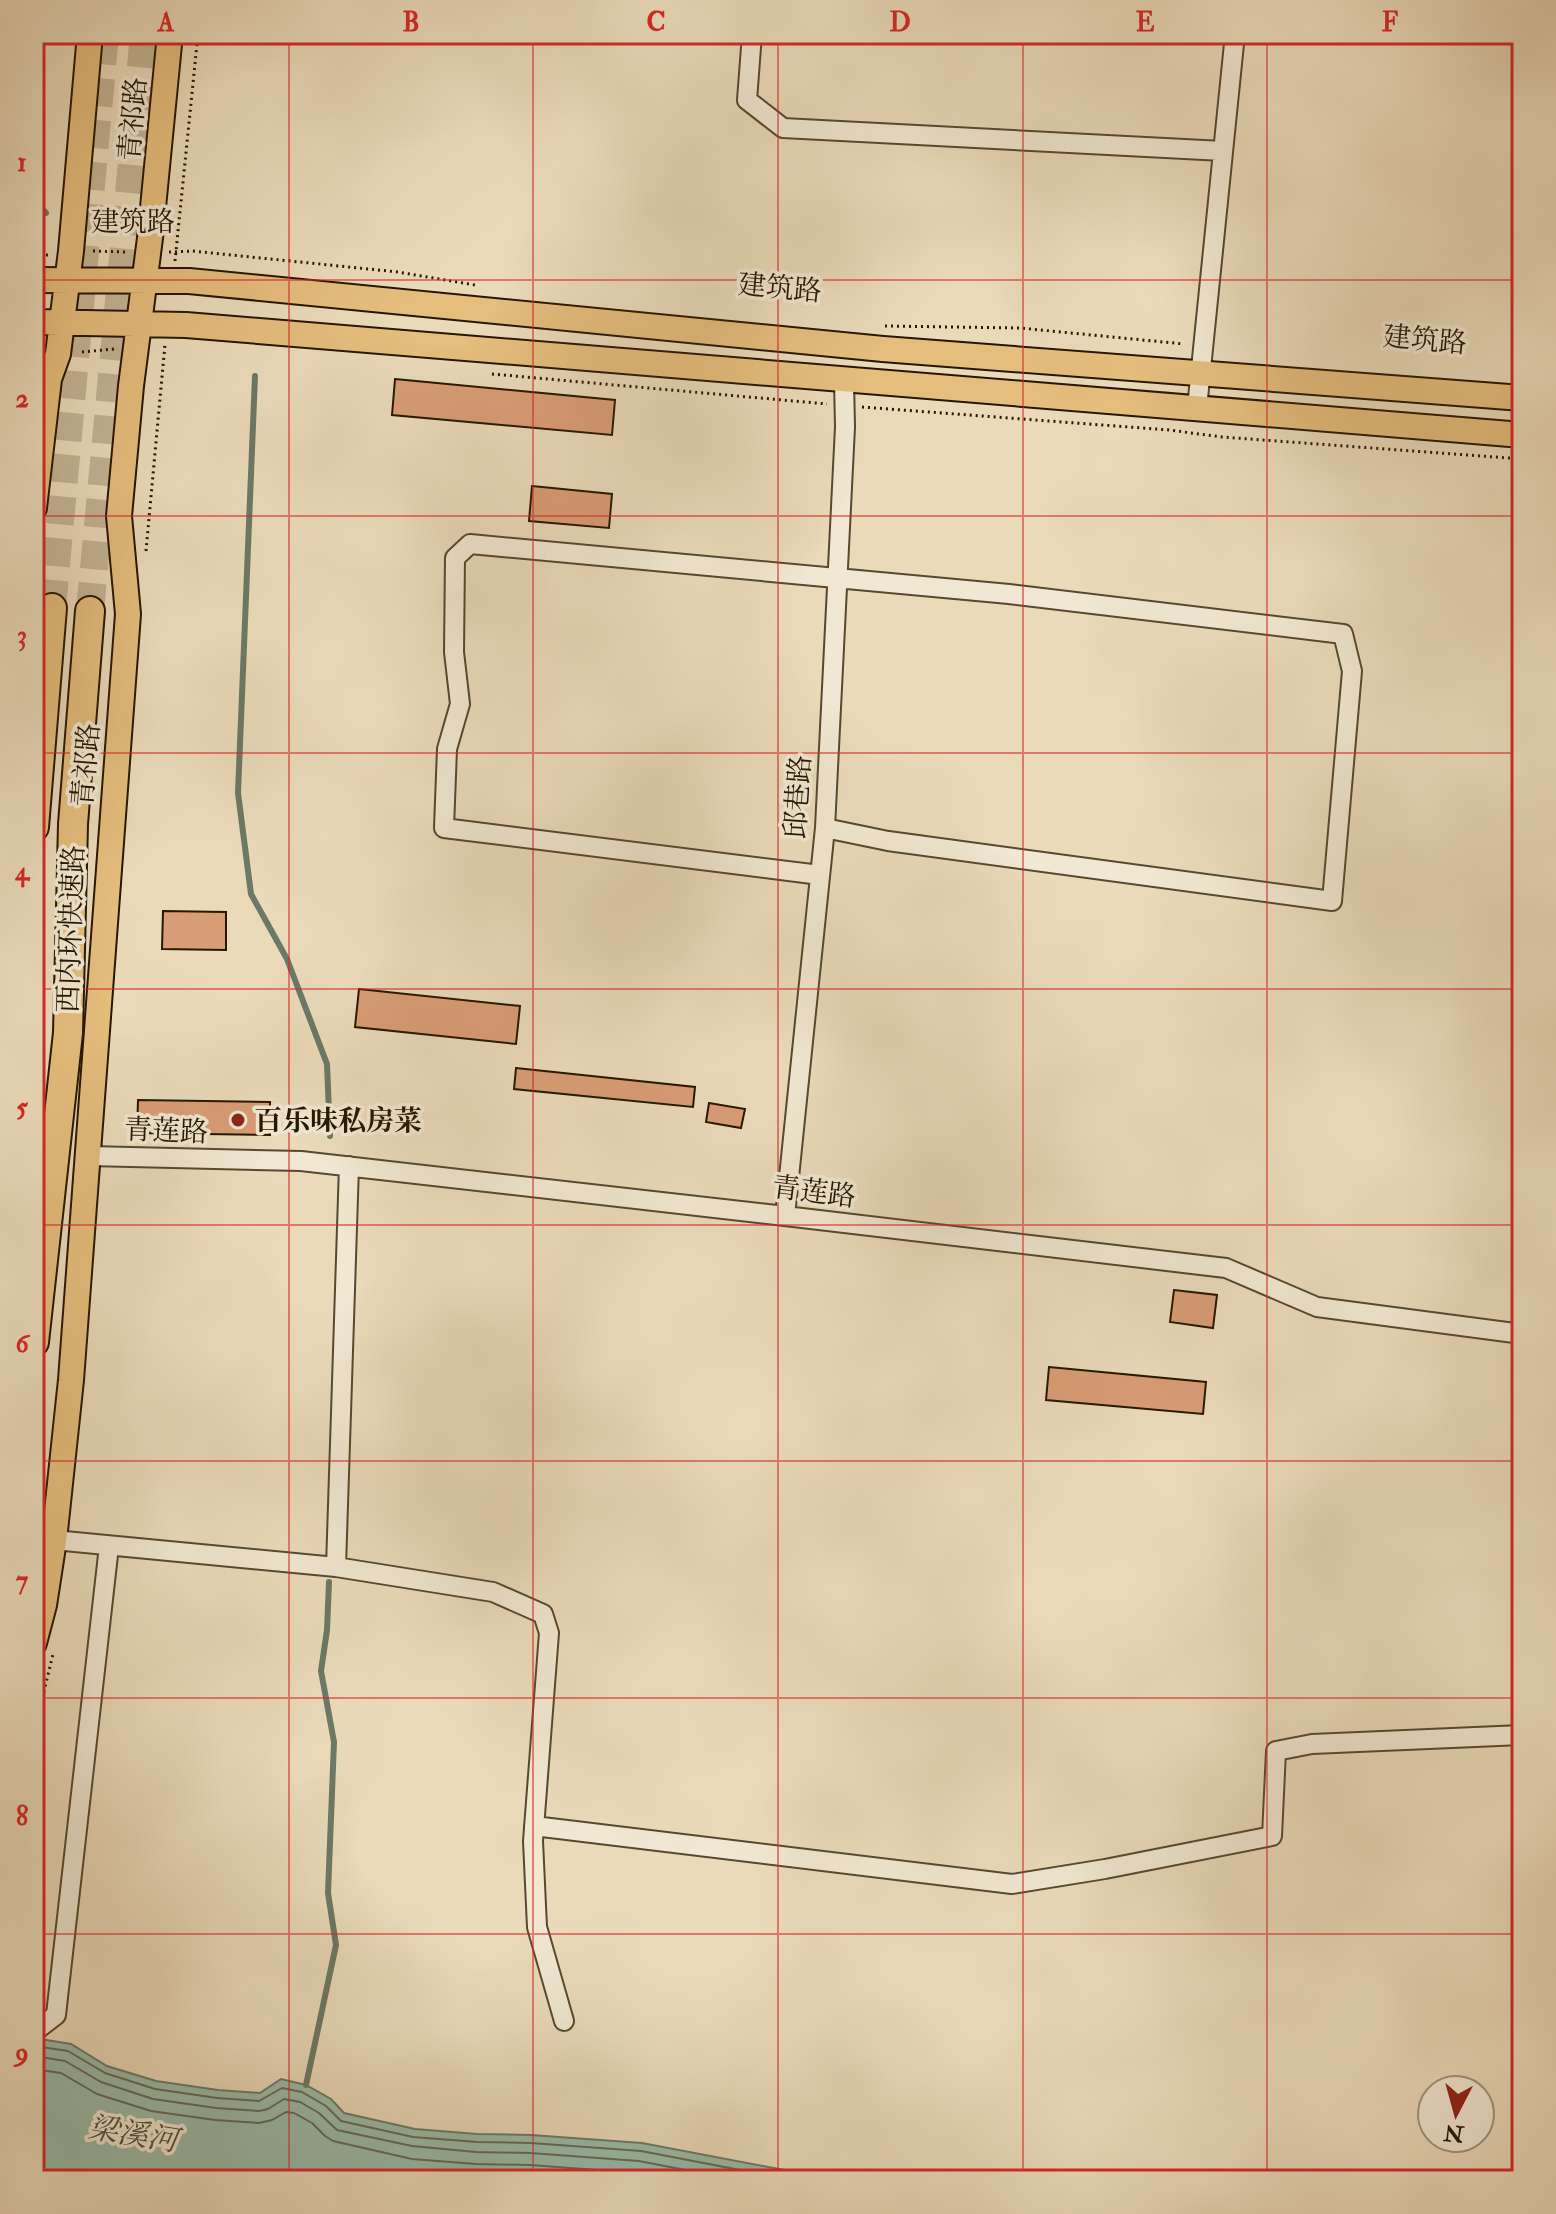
<svg xmlns="http://www.w3.org/2000/svg" width="1556" height="2214" font-family="'IM FELL Double Pica','Noto Serif SC',serif">
<rect width="100%" height="100%" fill="#eadaba"/>
<filter id="stains"><feTurbulence type="fractalNoise" baseFrequency=".0025" numOctaves="4"/><feColorMatrix values="0 0 0 0 .2 0 0 0 0 .09 0 0 0 0 .02 0 0 0 .5 -.17"/></filter>
<radialGradient id="worn" r=".72"><stop offset=".6" stop-color="#630" stop-opacity="0"/><stop offset="1" stop-color="#630" stop-opacity=".3"/></radialGradient>
<!-- water -->
<path fill="#9ba" stroke="#6b7966" stroke-width="2" d="M34,2038l37,6 36,22 49,15 62,9 42,3 21,-14 25,6 25,14 13,14 71,16 62,5 54,1 111,8 158,30 12,7h-778z"/>
<g fill="none" stroke-linecap="round" stroke-linejoin="round">
<!-- shore -->
<path stroke="#606956" stroke-width="2" d="M34,2046l34,5 37,22 50,16 62,9 42,3 23,-13 20,4 24,14 15,15 72,16 64,5 54,1 110,8 151,29
M34,2056l31,5 36,21 52,17 63,9 43,3 9,-2 16,-10 16,3 19,11 18,17 75,16 64,6 54,1 109,8 98,19
M34,2069l27,4 36,21 54,17 64,9 44,3 13,-3 14,-8 8,1 18,10 13,13 8,5 79,18 64,5 54,1 108,8 36,7"/>
<!-- stream -->
<path stroke="#6b7966" stroke-width="6" d="M40,34l-5,166 11,13
M255,376l-17,417 13,101 36,65 40,105 3,72
M306,2085l30,-140 -8,-52 6,-151 -13,-71 6,-41 2,-48"/>
</g>
<!-- building -->
<path fill="#d99d76" stroke="#261701" stroke-width="2" d="M395,379l220,21 -3,35 -220,-20z
M532,486l80,8 -3,34 -80,-7z
M163,911l63,1v38l-64,-1z
M359,989l161,17 -4,38 -161,-17z
M516,1068l179,19 -2,20 -179,-18z
M138,1100l132,2v33l-133,-2z
M709,1103l36,6 -4,19 -35,-6z
M1174,1290l43,5 -4,33 -43,-6z
M1049,1367l157,15 -3,32 -157,-14z"/>
<g fill="none" stroke-linecap="round" stroke-linejoin="round">
<!-- highway-tunnel -->
<path stroke="#c3b395" stroke-width="28" stroke-dasharray="28 14" stroke-linecap="butt" d="M52,608l53,-574
M90,611l54,-577"/>
<defs>
<path id="minor" d="M752,34l-5,66 36,28 440,23
M1197,408l38,-374
M820,875l-376,-47 3,-79 13,-45 -6,-52 1,-94 15,-14 539,50 334,40 9,37 -20,230 -444,-60 -63,-13
M89,1156l212,5 484,55 441,52 91,39 205,27
M785,1216l40,-388 20,-401 -1,-47
M54,1540l282,27 157,25 50,22 6,19 -16,208 4,86 27,94
M336,1567l13,-401
M534,1826l478,58 93,-15 167,-33 4,-85 36,-7 210,-9
M34,2028h5l17,-13 53,-469"/>
<path id="major" d="M34,280l155,1 694,68 639,49
M34,322l152,3 1336,110
M34,508l15,-129 9,-25 13,-103 19,-217
M34,1643l10,-38 10,-65 17,-160 57,-766 -9,-98 12,-130 19,-148 20,-204"/>
<path id="highway" d="M34,827l18,-219
M34,1342l34,-309 5,-209 17,-213"/>
</defs>
<!-- minor casing -->
<use href="#minor" stroke="#57482f" stroke-width="22"/>
<!-- major casing -->
<use href="#major" stroke="#261701" stroke-width="28"/>
<!-- highway casing -->
<use href="#highway" stroke="#261701" stroke-width="32"/>
<!-- path -->
<path stroke="#261701" stroke-width="3" stroke-dasharray="2 4" stroke-linecap="butt" d="M93,251l32,1
M169,252l23,-1 206,21 77,13
M34,255h16
M175,261l23,-227
M885,326l135,2 164,16
M82,352l32,-3
M492,374l335,30
M862,407l307,23 53,7 300,22
M146,551l19,-207
M34,1733l19,-79"/>
<!-- minor -->
<use href="#minor" stroke="#f1e7d2" stroke-width="18"/>
<!-- major -->
<use href="#major" stroke="#e5bd7d" stroke-width="24"/>
<!-- highway -->
<use href="#highway" stroke="#e5bd7d" stroke-width="28"/>
</g>
<!-- grid -->
<path fill="none" stroke="#d62828" stroke-width="2" stroke-opacity="0.55" d="M289,34v2146M533,34v2146M778,34v2146M1023,34v2146M1267,34v2146M34,280h1488M34,516h1488M34,753h1488M34,989h1488M34,1225h1488M34,1461h1488M34,1698h1488M34,1934h1488"/>
<!-- markers -->
<circle fill="#8f2418" stroke="#f1e7d2" stroke-width="3" cx="238" cy="1120" r="8"/>
<g text-anchor="middle" stroke-width="7" stroke-linejoin="round" paint-order="stroke">
<!-- street labels -->
<g font-size="28" fill="#261701" stroke="#f1e7d2">
<text transform="translate(132 119) rotate(-85)" y="10">青祁路</text>
<text x="133" y="231">建筑路</text>
<text transform="translate(780 287) rotate(5)" y="10">建筑路</text>
<text transform="translate(1425 339) rotate(5)" y="10">建筑路</text>
<text transform="translate(85 765) rotate(-85)" y="10">青祁路</text>
<text transform="translate(797 797) rotate(-86)" y="10">邱巷路</text>
<text transform="translate(70 929) rotate(-88)" y="10">西内环快速路</text>
<text transform="translate(166 1130) rotate(2)" y="10">青莲路</text>
<text transform="translate(814 1191) rotate(7)" y="10">青莲路</text>
</g>
<!-- poi labels -->
<g font-size="28" font-weight="bold" fill="#261701" stroke="#f1e7d2" text-anchor="start">
<text x="254" y="1130">百乐味私房菜</text>
</g>
<!-- water labels -->
<g font-size="30" font-style="italic" fill="#4e503c" stroke="#f1e7d2">
<text transform="translate(133 2134) rotate(9)" y="10">梁溪河</text>
</g>
</g>
<!-- margin -->
<rect width="1556" height="2214" fill="none" stroke="#eadaba" stroke-width="88"/>
<!-- north arrow -->
<g transform="translate(1456 2114) rotate(186)"><circle r="38" fill="#f1e7d2" stroke="#a0947e" stroke-width="2"/>
<path d="M0-6L14 30L0 20L-14 30Z" fill="#8f2418"/>
<text y="-12" font-size="22" font-weight="bold" text-anchor="middle" fill="#261701">N</text>
</g>
<rect x="44" y="44" width="1468" height="2126" fill="none" stroke="#d62828" stroke-width="3"/>
<g font-size="26" text-anchor="middle" font-weight="bold" fill="#d62828">
<text x="166" y="31">A</text>
<text x="411" y="31">B</text>
<text x="656" y="31">C</text>
<text x="900" y="31">D</text>
<text x="1145" y="31">E</text>
<text x="1390" y="31">F</text>
<text x="22" y="171">1</text>
<text x="22" y="407">2</text>
<text x="22" y="644">3</text>
<text x="22" y="880">4</text>
<text x="22" y="1116">5</text>
<text x="22" y="1352">6</text>
<text x="22" y="1589">7</text>
<text x="22" y="1825">8</text>
<text x="22" y="2061">9</text>
</g>
<rect width="100%" height="100%" filter="url(#stains)"/>
<rect width="100%" height="100%" fill="url(#worn)"/>
</svg>
